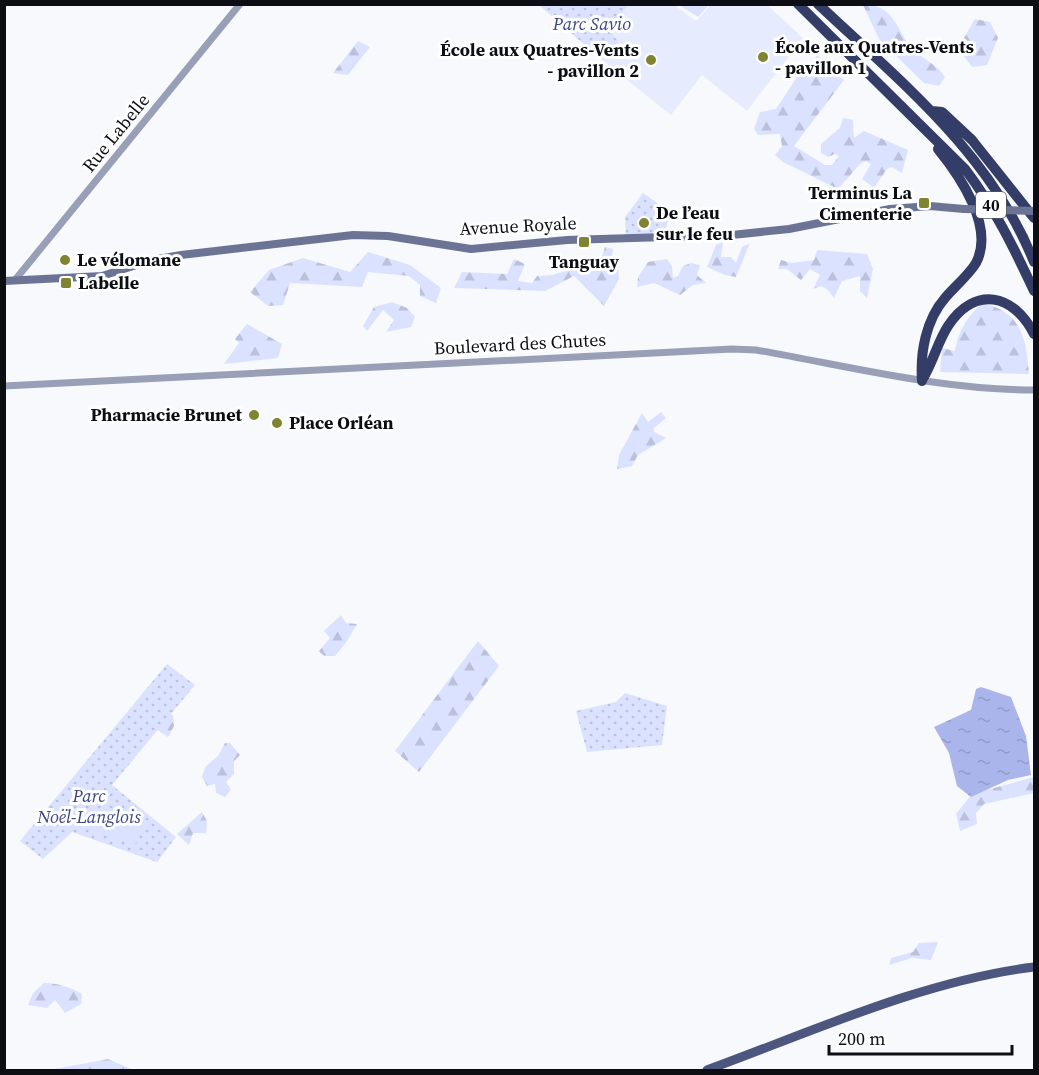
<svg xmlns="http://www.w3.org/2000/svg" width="1039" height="1075" font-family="'Source Serif 4',serif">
<defs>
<pattern id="forest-firs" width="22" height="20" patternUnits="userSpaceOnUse" patternTransform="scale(1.5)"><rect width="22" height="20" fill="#dbe2ff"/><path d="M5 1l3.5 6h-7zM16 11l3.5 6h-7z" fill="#bbc1da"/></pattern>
<pattern id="park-dots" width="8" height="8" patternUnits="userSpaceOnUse" patternTransform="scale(1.5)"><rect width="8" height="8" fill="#dbe2ff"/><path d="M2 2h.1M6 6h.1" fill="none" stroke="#bbc1da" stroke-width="1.8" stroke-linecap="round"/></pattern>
<pattern id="water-ripples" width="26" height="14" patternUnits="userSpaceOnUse" patternTransform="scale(1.5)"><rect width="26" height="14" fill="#aab6eb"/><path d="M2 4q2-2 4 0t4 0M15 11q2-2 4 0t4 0" fill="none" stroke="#919bc9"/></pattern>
</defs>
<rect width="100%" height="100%" fill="#f8f9fc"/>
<!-- built -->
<path fill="#e6ebfe" d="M629,5h45l22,16 15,-16h56l36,33 -56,73 -45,-36 -31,40 -69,-55 17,-19 -5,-4 -2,-11z"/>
<!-- forest -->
<path fill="url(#forest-firs)" d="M863,5c33,-1 32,26 50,44 10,11 24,15 32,28l-6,9 -15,-3 -45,-44z
M975,19l15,3 8,16 -11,27 -15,2 -14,-19z
M358,41l12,6 -22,28 -15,-2z
M817,55l27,25 -50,66 31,19h7l7,-9 -4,-2 -7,3 -7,-4v-9l19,-16 3,-10 10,2 1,18 10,-7 44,19 -6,23 -10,-6 -5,2 -13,19 -12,-9 9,-15 -5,-3 -6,3 -22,25 -55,-27 -8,-7 7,-9 -2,-12 -22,1 -4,-6 6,-17 16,-3 23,-35 8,-1z
M723,242l-2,15h10l5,6 6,-16 8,-4 -14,34 -11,-2 -18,-8 9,-22z
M605,247l8,2 -2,12 7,3 1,15 -15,27 -30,-30 -29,15 -91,-3 8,-16 45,2 7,-15 11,5 -7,17 14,2 5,-7 15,-1 48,-14z
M817,250l50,4 6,15 -6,29 -7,-7v-15l-18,5 -8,17 -6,-8 -7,-4 -8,3 7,-14 -10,-6 -9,11 -14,-11h-9l3,-9 11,3 22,-3z
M368,252l42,13 31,23 -5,15 -16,-7v-11l-11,-9 -41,-4 -6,15 -72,-4 -7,22 -15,1 -18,-14 19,-22 34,-12 47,14z
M667,259l5,7 1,12 5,-2 5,-10 8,-3 9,2 -3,10 9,8 -13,2 -13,10 -26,-12 -17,4 1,-10 10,-15z
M392,302l15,6 8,9 -4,10 -25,5 8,-12 -11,-10 -16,21 -4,-5 11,-19z
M982,303c40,9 44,35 47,71l-89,-2 2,-24 13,3c3,-20 12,-34 27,-48z
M247,324l35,20 -4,14 -54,6 15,-21 -4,-4z
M661,412l5,6 -12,10v4l12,6 -28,17 -6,11 -15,3 2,-14 23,-42 6,9z
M341,615l5,8 11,1 -10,17 -12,15h-11l-5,-5 11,-13 -6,-7z
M478,641l21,25 -80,106 -24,-21z
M170,713l3,3 1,10 -6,11 -9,-6 -9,-1z
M225,743h5l10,12 -6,6v13l-8,8 5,8 -6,7 -9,-4 -1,-9 -8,2 -5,-9 3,-10 13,-11z
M1034,777v16l-50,11 -8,9 1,11 -17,7 -4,-17 16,-20z
M202,812l5,9 -1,12h-13l-4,12 -12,-11z
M938,942l-7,18 -19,-2 -23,7 2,-7 22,-6 6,-9z
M44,983c15,0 25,4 38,11l-1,10 -16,9 -10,-13 -8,8 -19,-3 5,-12z
M108,1059l25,11h-83z"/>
<!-- park -->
<path fill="url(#park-dots)" d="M539,5h90l-17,21 2,11 5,4 -17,19z
M643,193l27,19 -6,26h-38l-1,-21z
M167,664l28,21 -83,100 64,52 -19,25 -85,-30 -29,27 -23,-18z
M625,693l42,13 -5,39 -75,7 -11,-41 40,-9z"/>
<!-- garden -->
<path fill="#dbe2ff" d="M679,5h30l-11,12z
M103,806l42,13 -10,26 -52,-17 7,-19 10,3z"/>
<!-- water -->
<path fill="url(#water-ripples)" d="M981,687l30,10 15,39 5,39 -23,5 -37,17 -14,-11 -8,-33 -15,-26 37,-17 5,-21z"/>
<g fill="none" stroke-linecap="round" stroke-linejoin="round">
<!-- tertiary -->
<path stroke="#999fb7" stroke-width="7" d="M15,280l225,-276
M4,386l728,-37 24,1c92,16 185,40 278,40"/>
<!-- secondary -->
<path stroke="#6c7496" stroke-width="8" d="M4,281l98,-5 50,-16 29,-5 172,-20 35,1 83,13 96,-9 165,-5 57,-6 101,-20 40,-3 34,3"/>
<!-- primary -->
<path stroke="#4d567e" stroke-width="9" d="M707,1070c104,-38 218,-90 327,-103"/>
<!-- motorway -->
<path stroke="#343c68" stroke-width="10" d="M798,4l167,165c29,38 49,79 69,122
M818,4c83,78 173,150 216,258
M932,111l10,1 30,28 62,78
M922,380c11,-17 15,-37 26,-54 27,-41 66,-32 86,8
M922,381c-2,-29 4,-61 23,-83 10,-12 23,-22 31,-35 19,-36 -16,-87 -38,-114"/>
<!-- secondary-bridge -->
<path stroke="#6c7496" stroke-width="8" d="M964,209l70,2"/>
</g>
<!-- markers -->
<g fill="#7e842f" stroke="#fff" stroke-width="2">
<circle cx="763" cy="57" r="6"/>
<circle cx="651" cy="60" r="6"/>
<rect x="918" y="197" width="12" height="12" rx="3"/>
<circle cx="644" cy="223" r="6"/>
<rect x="578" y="236" width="12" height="12" rx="3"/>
<circle cx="65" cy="260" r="6"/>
<rect x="60" y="277" width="12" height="12" rx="3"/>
<circle cx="254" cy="415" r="6"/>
<circle cx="277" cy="423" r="6"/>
</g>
<g text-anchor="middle" stroke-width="6" stroke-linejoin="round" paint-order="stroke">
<!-- shield labels -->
<rect fill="#fff" stroke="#56565a" stroke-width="1.5" x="976" y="192" width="30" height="26" rx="4.5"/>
<g font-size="16" font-weight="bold" fill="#0d0e14">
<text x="991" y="211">40</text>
</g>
<!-- park labels -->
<g font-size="18" font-style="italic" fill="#3d4787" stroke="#fff">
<text x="592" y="30">Parc Savio</text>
<text x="89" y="802">Parc<tspan x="89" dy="21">Noël-Langlois</tspan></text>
</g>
<!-- poi labels -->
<g font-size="18" font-weight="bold" fill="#0d0e14" stroke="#fff" text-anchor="start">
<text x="775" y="53">École aux Quatres-Vents<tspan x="775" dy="21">- pavillon 1</tspan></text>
<text x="639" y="56" text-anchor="end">École aux Quatres-Vents<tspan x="639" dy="21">- pavillon 2</tspan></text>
<text x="912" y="199" text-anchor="end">Terminus La<tspan x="912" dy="21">Cimenterie</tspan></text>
<text x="656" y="219">De l’eau<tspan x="656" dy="21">sur le feu</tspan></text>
<text x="77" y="266">Le vélomane</text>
<text x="584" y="268" text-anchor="middle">Tanguay</text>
<text x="78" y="289">Labelle</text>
<text x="242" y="421" text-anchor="end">Pharmacie Brunet</text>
<text x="289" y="429">Place Orléan</text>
</g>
<!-- street labels -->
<g font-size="18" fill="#0d0e14" stroke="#fff">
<text transform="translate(116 133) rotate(-51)" y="6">Rue Labelle</text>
<text transform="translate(518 226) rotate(-3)" y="6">Avenue Royale</text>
<text transform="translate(520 344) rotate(-3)" y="6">Boulevard des Chutes</text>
</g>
</g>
<!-- border -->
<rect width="1039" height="1075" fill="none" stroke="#0d0e14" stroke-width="12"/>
<!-- scale -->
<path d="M829 1045v9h183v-9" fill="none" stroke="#0d0e14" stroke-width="3"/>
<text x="838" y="1045" font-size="18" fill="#0d0e14" stroke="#ffffff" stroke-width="4.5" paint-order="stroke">200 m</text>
</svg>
